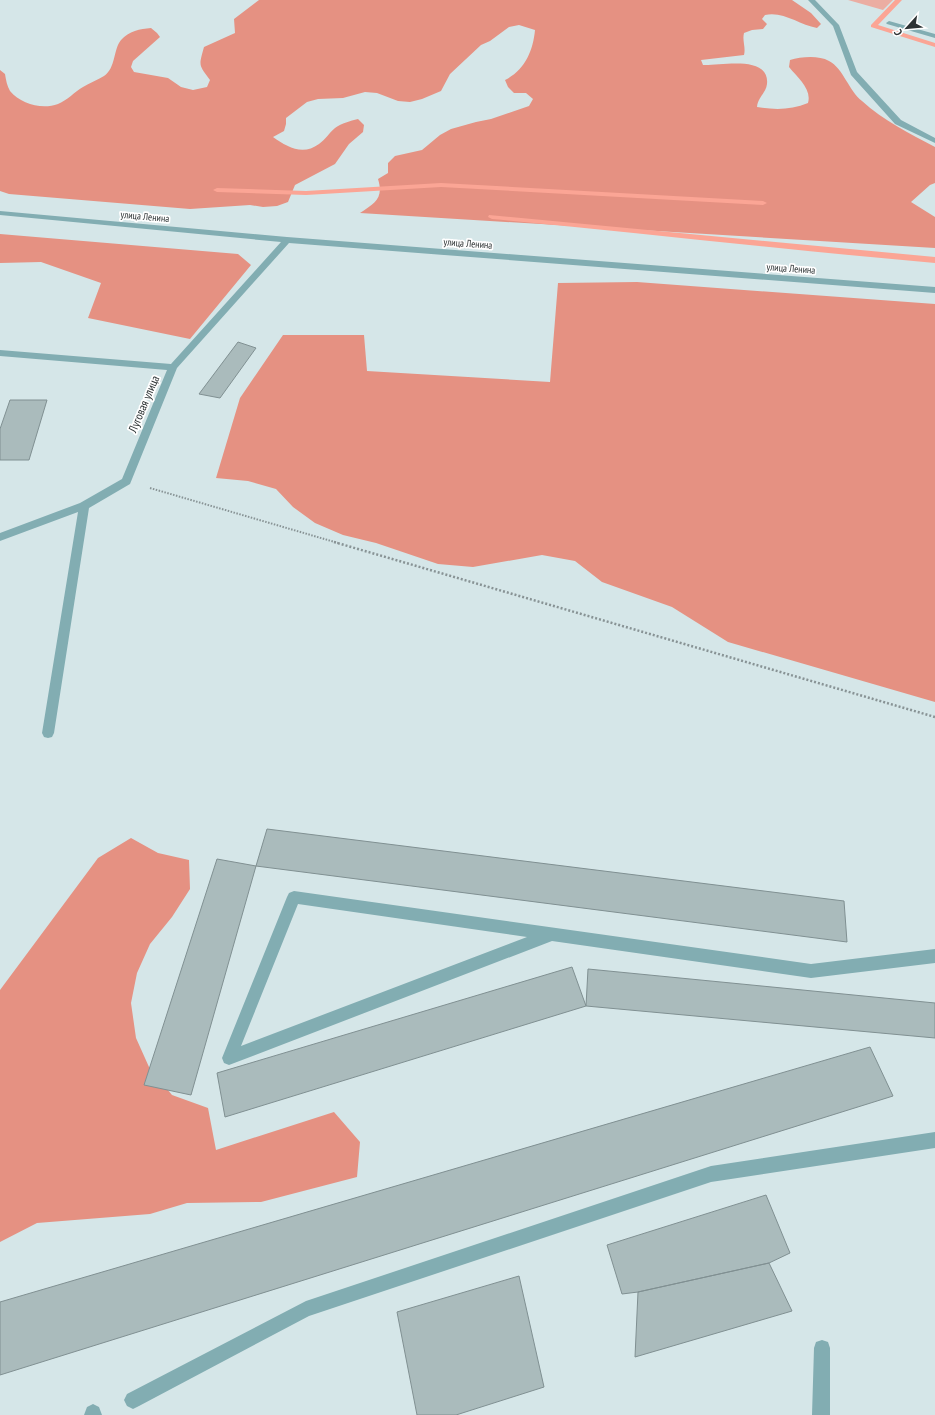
<svg xmlns="http://www.w3.org/2000/svg" width="935" height="1415" font-family="'PT Sans Narrow',sans-serif">
<rect width="100%" height="100%" fill="#d5e6e8"/>
<!-- green -->
<path fill="#ebada2" d="M848,0h45l-10,10z"/>
<!-- forest -->
<path fill="#e59182" d="M259,0h533l19,13 10,11 -4,4c-18,-3 -33,-17 -52,-13l-3,4 5,5 -4,5 -11,1 -8,3c-2,8 2,14 0,22l-43,5 2,5c16,1 67,-11 64,19 -1,9 -9,13 -10,23 18,3 34,3 51,-4 4,-14 -10,-25 -19,-36l1,-7c11,-3 28,-5 39,1 14,7 20,30 33,40 21,19 48,33 73,46v36l-5,2 -19,17 24,15v31l-575,-35c15,-10 24,-15 18,-34l10,-6v-10l7,-7 27,-6 18,-15 11,-6 25,-7 15,-3 38,-13 4,-7 -7,-6h-12l-6,-6 -3,-7c20,-10 28,-29 30,-50l-16,-5 -10,2 -19,14 -9,4 -31,29 -9,17 -19,8 -12,3 -12,-1 -21,-8 -12,-1 -22,6 -25,1 -11,3 -21,16v6l-2,7 -11,6c14,10 30,19 46,7 6,-4 10,-11 16,-16 7,-5 15,-7 23,-9l6,6 -1,7 -14,12 -14,20 -40,21 -7,17 -11,4 -14,1 -13,-2 -60,4 -181,-15 -9,-3v-121l5,4c1,6 2,12 5,17 11,13 32,19 48,13 10,-4 16,-12 25,-17 6,-4 15,-7 21,-11 12,-8 9,-26 17,-36 8,-9 19,-11 30,-12l6,5 3,4 -27,24 -2,6 3,5 34,6 13,9 12,3 14,-3 3,-7c-12,-16 -11,-14 -6,-33l31,-14 -1,-14z
M0,234l238,20 13,11 -61,74 -102,-21 13,-35 -60,-21 -41,1z
M637,282l298,22v398l-207,-60 -56,-35 -70,-25 -27,-21 -33,-6 -69,12 -35,-3 -62,-21 -33,-8 -28,-12 -22,-16 -17,-18 -28,-8 -32,-3 24,-80 43,-63h81l3,36 183,11 8,-99z
M131,838l27,15 31,7 1,29 -18,28 -22,27 -13,29 -6,30 5,35 13,29 23,28 36,13 8,42 118,-38 26,30 -3,35 -96,25 -74,1 -37,11 -113,9 -37,19v-252l98,-132z"/>
<g fill="none" stroke-linecap="round" stroke-linejoin="round">
<!-- stream -->
<path fill="#fba595" fill-rule="evenodd" d="M895,0h7l-24,25 57,18v4l-64,-20v-2z
M441,183l322,18 4,2 -4,2 -322,-18 -135,8 -89,-3 -4,-2 4,-2 89,3z
M489,215l446,42v6c-148,-13 -295,-30 -443,-44l-4,-2z"/>
</g>
<!-- building -->
<path fill="#aabbbc" stroke="#809092" d="M238,342l18,6 -36,50 -21,-4z
M10,400h37l-18,60h-29v-31z
M267,829l577,72 3,41 -591,-76z
M217,859l39,7 -65,229 -47,-10z
M572,967l14,39 -361,111 -8,-44z
M588,969l347,34v35l-349,-32z
M870,1047l23,49 -893,279v-73z
M766,1195l24,58 -21,10 -131,29 -16,2 -15,-49z
M769,1263l23,48 -157,46 3,-65z
M519,1276l25,111 -88,28h-39l-20,-103z"/>
<g fill="none" stroke-linecap="round" stroke-linejoin="round">
<!-- path-far1 -->
<path stroke="#889395" stroke-width="2" stroke-dasharray="1.5 1.5" stroke-linecap="butt" d="M150,488l188,55"/>
<!-- path -->
<path stroke="#889395" stroke-width="2.5" stroke-dasharray="2 2" stroke-linecap="butt" d="M334,542l601,175"/>
<!-- minor -->
<path fill="#82adb2" fill-rule="evenodd" d="M808,0h7l24,25 18,47 44,48 34,18v5l-40,-19 -44,-49 -18,-49z
M889,21l46,13v4l-48,-14 -1,-1z
M0,211l287,26 648,50v6l-646,-50 -112,125 -47,116 -41,24 -35,225 -2,4 -4,1 -4,-1 -2,-4 36,-221 -78,29v-8l80,-30 42,-24 45,-109 -167,-14v-6l171,14 110,-122 -281,-27z
M294,891l517,73 124,-15v14l-124,15 -259,-37 -323,124 -5,-2 -2,-5 65,-161 2,-4zM298,904l229,33 -286,109z
M935,1132v16l-224,34 -402,134 -170,90 -6,3 -6,-3 -3,-6 3,-6 179,-93 405,-135z
M822,1340l6,2 2,6v67h-18l2,-67 2,-6z
M93,1404l6,3 3,8h-18l3,-8z"/>
</g>
<g text-anchor="middle" stroke-width="3.5" stroke-linejoin="round" paint-order="stroke">
<!-- far-street labels -->
<g font-size="10" fill="#2d3334" stroke="#fff">
<text transform="translate(145 216) rotate(5)" y="4">улица Ленина</text>
<text transform="translate(468 243) rotate(4)" y="4">улица Ленина</text>
<text transform="translate(791 268) rotate(4)" y="4">улица Ленина</text>
</g>
<!-- street labels -->
<g font-size="12" fill="#2d3334" stroke="#fff">
<text transform="translate(144 404) rotate(-67)" y="4">Луговая улица</text>
</g>
</g>
<!-- north arrow -->
<g transform="translate(907 28) rotate(243)" stroke="#ffffff" stroke-width="3" paint-order="stroke">
<path d="M0-3L7 15L0 10L-7 15Z" fill="#2d3334"/>
<text y="-6" font-size="11" font-weight="bold" text-anchor="middle" fill="#2d3334">С</text>
</g>
</svg>
